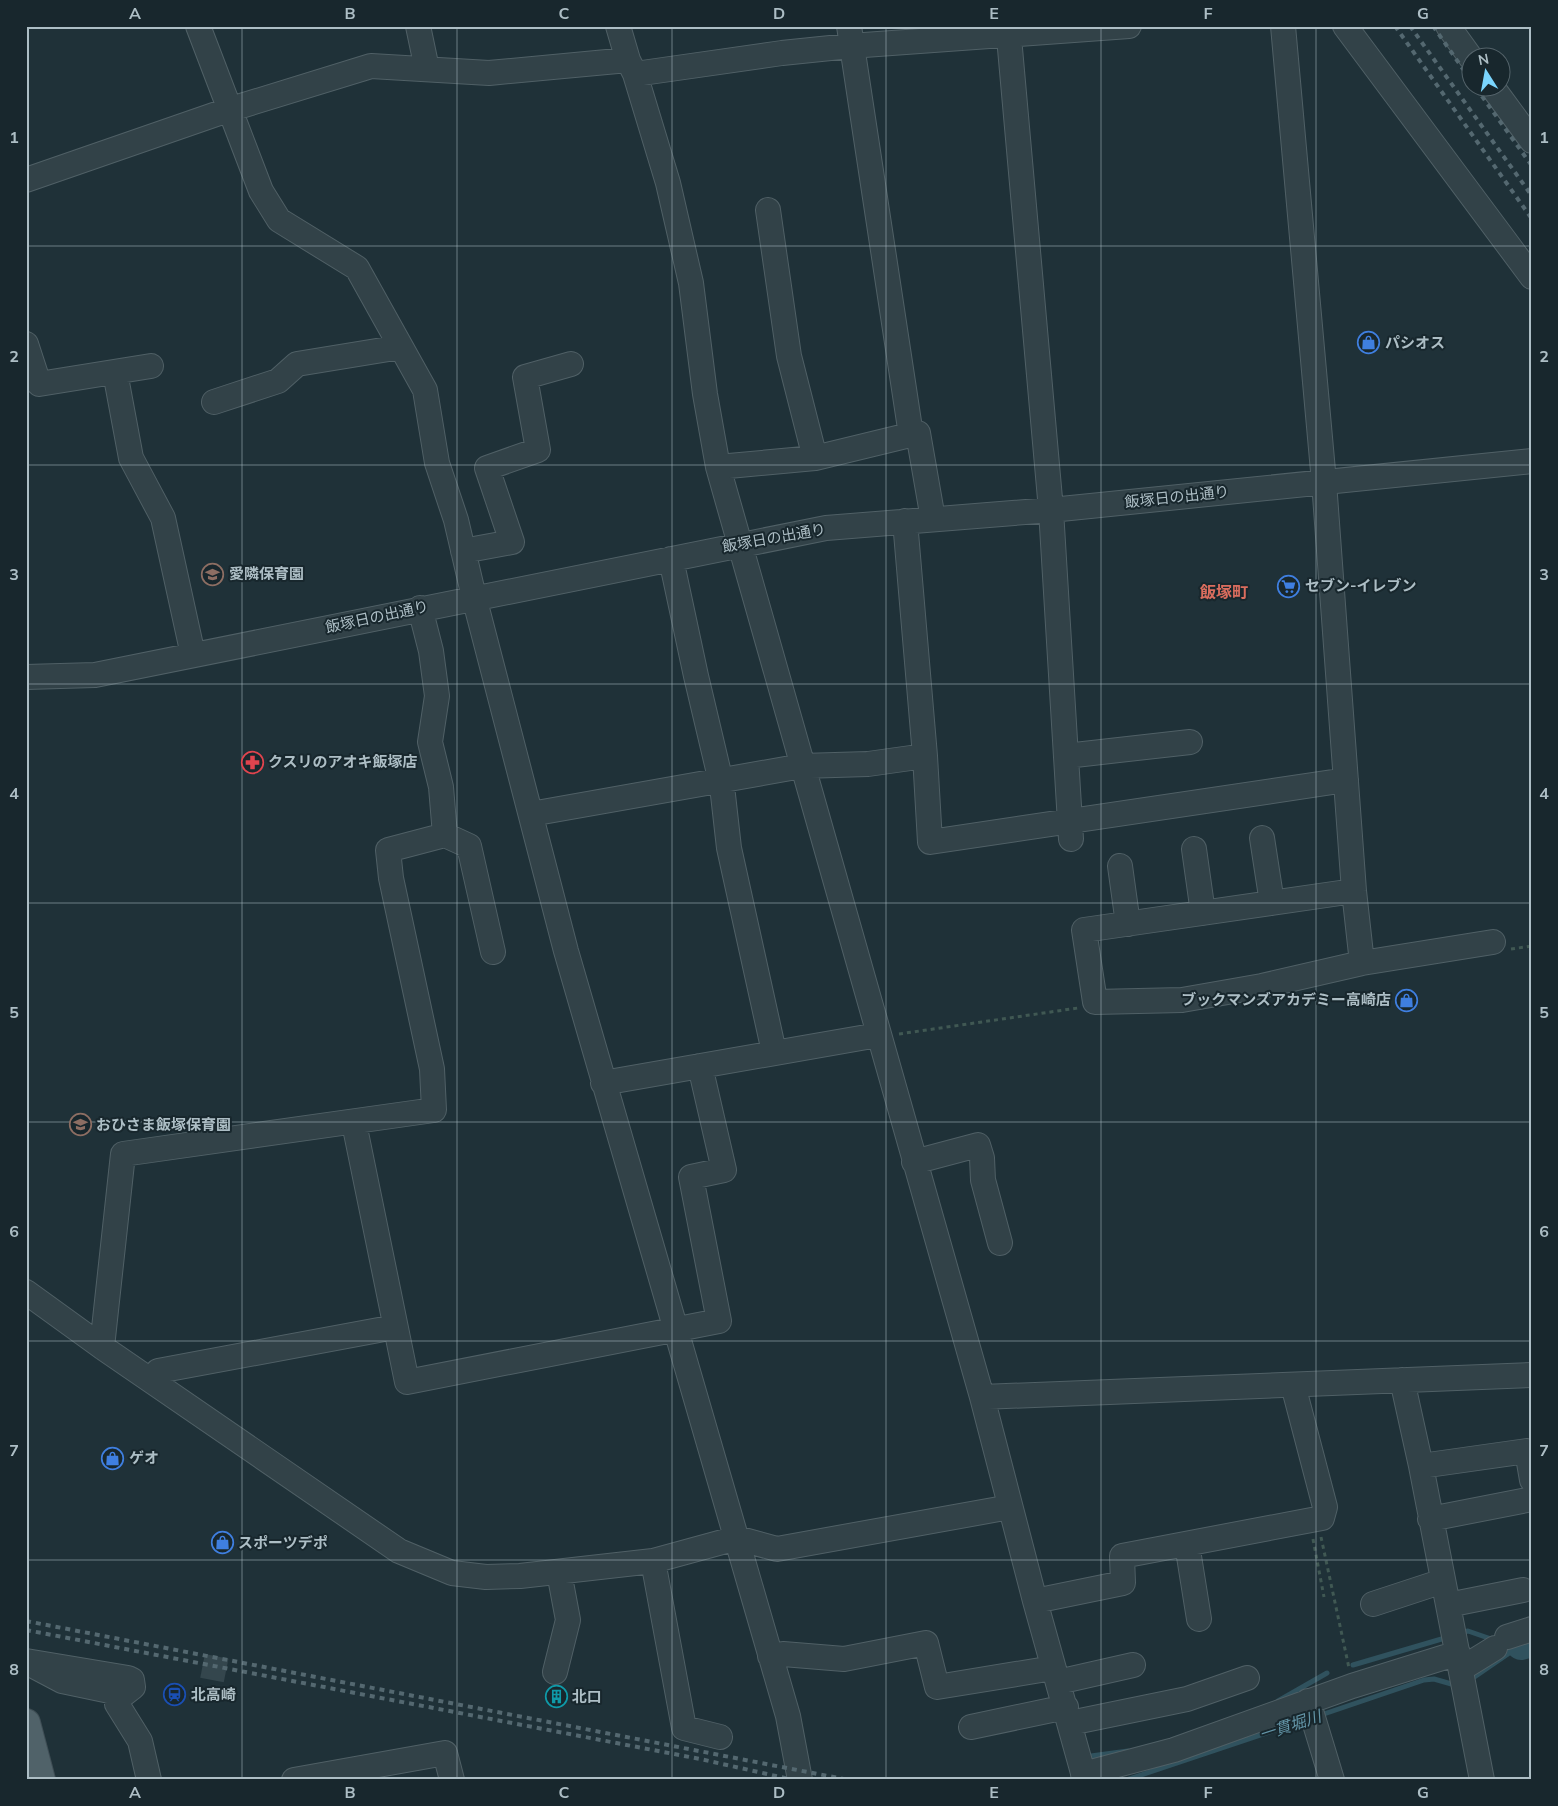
<svg xmlns="http://www.w3.org/2000/svg" width="1558" height="1806" font-family="Mulish,'Noto Sans JP',sans-serif">
<rect width="100%" height="100%" fill="#1f3138"/>
<g fill="none" stroke-linecap="round" stroke-linejoin="round">
<!-- stream -->
<path stroke="#30525e" stroke-width="5" d="M1459,1633l9,-2 26,9
M1353,1665l92,-27
M1470,1680l51,-35
M1278,1701l49,-28
M1318,1716l106,-36 10,-1 21,6
M1091,1756l37,-5
M1126,1780l182,-61"/>
<!-- river -->
<path stroke="#30525e" stroke-width="30" d="M1521,1645l11,-3"/>
<!-- minor-tunnel -->
<path stroke="#34464d" stroke-width="24" stroke-dasharray="24 12" stroke-linecap="butt" d="M212,1680l6,-30"/>
<defs>
<path id="minor" d="M198,26l63,165 18,29 78,48 68,122 12,73 19,57 18,77 92,354 222,765 12,64
M418,26l9,43
M618,26l10,34 7,14 33,109 23,100 14,111 13,73 264,930 53,204 50,179
M849,26l62,409
M1008,26l43,484 20,329
M1283,26l41,456 30,409 8,72
M1345,26l187,251
M1448,26l23,32
M635,74l147,-21 68,-7 279,-20
M1493,88l39,53
M26,180l202,-70 143,-44 118,7 139,-13
M768,210l21,146 26,102
M26,344l13,40 112,-18
M115,372l16,86 32,60 30,137
M214,402l64,-21 19,-17 104,-17
M718,467l97,-9 103,-25 15,86
M905,521l20,235
M463,551l49,-9 -25,-74 51,-18 -13,-73 46,-13
M671,559l25,117 26,110 7,62 45,204
M26,677l69,-2 731,-147 225,-18 481,-49
M1066,756l124,-14
M531,814l271,-48 66,-2 57,-8 5,86 416,-62
M445,835l24,11 24,106
M1262,838l10,65
M1194,849l9,64
M1120,866l8,58
M1354,891l-270,39 11,72 87,-2 80,-14 100,-23 131,-21
M603,1083l275,-48
M354,1123l53,259 312,-61 -28,-144 33,-7 -24,-104
M914,1162l64,-17 4,13 1,22 17,63
M26,1292l76,55 297,204 53,22 34,4 34,-1 133,-15 84,-23 40,11 233,-42
M102,1347l21,-193 311,-44 -2,-41 -41,-191 -3,-28 57,-15 -4,-48 -11,-45 7,-46 -6,-45 -11,-43
M151,1380l7,-9 237,-44
M1402,1380l19,86 61,314
M982,1397l550,-22
M1421,1466l106,-15 5,29
M1430,1519l102,-20
M1187,1544l12,75
M653,1561l31,167 36,9
M1035,1601l88,-18 -1,-27 200,-38 3,-11 -32,-122
M1373,1604l70,-23
M1448,1605l75,-15
M1507,1637l25,-8
M770,1656l13,-2 61,5 82,-16 11,44 116,-19
M26,1661l102,17 4,2 1,7 -9,7 -62,-13 -36,-19
M1461,1669l34,-21
M555,1672l13,-52 -9,-48
M1058,1682l75,-17
M1308,1701l24,79
M117,1704l23,37 9,39
M1070,1723l117,-24 60,-21
M971,1727l95,-20
M1083,1774l91,-24 178,-64 106,-33
M294,1780l151,-27 7,27"/>
<path id="major" d="M26,1723l15,57"/>
</defs>
<!-- minor casing -->
<use href="#minor" stroke="#506066" stroke-width="26"/>
<!-- major casing -->
<use href="#major" stroke="#3f4e55" stroke-width="30"/>
<!-- path -->
<path stroke="#405853" stroke-width="3" stroke-dasharray="4 4" stroke-linecap="butt" d="M1511,949l21,-3
M899,1034l179,-26
M1321,1537l28,131
M1313,1539l11,58"/>
<!-- minor -->
<use href="#minor" stroke="#324248" stroke-width="24"/>
<!-- major -->
<use href="#major" stroke="#506269" stroke-width="28"/>
<!-- rail -->
<path stroke="#546870" stroke-width="4" stroke-dasharray="5 5" stroke-linecap="butt" d="M1395,26l137,193
M1410,26l122,170
M1433,26l37,53
M1476,88l56,78
M26,1621l823,159
M26,1630l674,129 94,21"/>
</g>
<!-- grid -->
<path fill="none" stroke="#adbec5" stroke-width="1" stroke-opacity="0.55" d="M242,26v1754M457,26v1754M672,26v1754M886,26v1754M1101,26v1754M1316,26v1754M26,246h1506M26,465h1506M26,684h1506M26,903h1506M26,1122h1506M26,1341h1506M26,1560h1506"/>
<!-- icons -->
<defs>
<symbol id="shop-ring" viewBox="-11 -11 22 22"><circle r="9.5" fill="#18272d" stroke="#3f7fe0" stroke-width="1.5"/><path d="M-5-2.5h2.3a2.7 3.5 0 0 1 5.4 0H5L5.5 6h-11ZM-1.5-2.5h3a1.5 2.3 0 0 0-3 0Z" fill="#3f7fe0"/></symbol>
<symbol id="school-ring" viewBox="-11 -11 22 22"><circle r="9.5" fill="#18272d" stroke="#8d6e63" stroke-width="1.5"/><path d="M0-5L7-2L0 1L-7-2ZM-4 1L0 2.5L4 1V4Q0 6-4 4Z" fill="#8d6e63"/></symbol>
<symbol id="supermarket-ring" viewBox="-11 -11 22 22"><circle r="9.5" fill="#18272d" stroke="#3f7fe0" stroke-width="1.5"/><path d="M-6-5.5h2.5l.6 2H6L4.5 2H-2.5L-4.4-4H-6ZM-1.5 3.2a1.3 1.3 0 1 0 .1 0ZM3 3.2a1.3 1.3 0 1 0 .1 0Z" fill="#3f7fe0"/></symbol>
<symbol id="pharmacy-ring" viewBox="-11 -11 22 22"><circle r="9.5" fill="#18272d" stroke="#e0444e" stroke-width="1.5"/><path d="M-2-6h4v4h4v4h-4v4h-4v-4h-4v-4h4Z" fill="#e0444e"/></symbol>
<symbol id="station-ring" viewBox="-11 -11 22 22"><circle r="9.5" fill="#18272d" stroke="#1a4fb4" stroke-width="1.5"/><path d="M-3-6H3Q5-6 5-4V2Q5 4 3 4L4.5 6H3L1.5 4h-3L-3 6H-4.5L-3 4Q-5 4-5 2V-4Q-5-6-3-6ZM-3.5-4v3h7v-3ZM-3.5 1v1.5H-2V1ZM2 1v1.5H3.5V1Z" fill="#1a4fb4"/></symbol>
<symbol id="building-ring" viewBox="-11 -11 22 22"><circle r="9.5" fill="#18272d" stroke="#0f9aa8" stroke-width="1.5"/><path d="M-4-6H4V6H1V3H-1V6H-4ZM-2.5-4.3h1.7v1.8h-1.7ZM.8-4.3h1.7v1.8H.8ZM-2.5-1h1.7V.8h-1.7ZM.8-1h1.7V.8H.8Z" fill="#0f9aa8"/></symbol>
</defs>
<g fill-rule="evenodd">
<use href="#shop-ring" x="1356" y="330" width="25" height="25"/>
<use href="#school-ring" x="200" y="562" width="25" height="25"/>
<use href="#supermarket-ring" x="1276" y="574" width="25" height="25"/>
<use href="#pharmacy-ring" x="240" y="750" width="25" height="25"/>
<use href="#shop-ring" x="1394" y="988" width="25" height="25"/>
<use href="#school-ring" x="68" y="1112" width="25" height="25"/>
<use href="#shop-ring" x="100" y="1446" width="25" height="25"/>
<use href="#shop-ring" x="210" y="1530" width="25" height="25"/>
<use href="#station-ring" x="162" y="1682" width="25" height="25"/>
<use href="#building-ring" x="544" y="1684" width="25" height="25"/>
</g>
<g text-anchor="middle" stroke-width="4" stroke-linejoin="round" paint-order="stroke">
<!-- poi labels -->
<g font-size="15" font-weight="bold" fill="#adbec5" stroke="#18272d" text-anchor="start">
<text x="1385" y="348">パシオス</text>
<text x="229" y="579">愛隣保育園</text>
<text x="1305" y="591">セブン-イレブン</text>
<text x="268" y="767">クスリのアオキ飯塚店</text>
<text x="1391" y="1005" text-anchor="end">ブックマンズアカデミー高崎店</text>
<text x="96" y="1130">おひさま飯塚保育園</text>
<text x="129" y="1463">ゲオ</text>
<text x="238" y="1548">スポーツデポ</text>
<text x="191" y="1700">北高崎</text>
<text x="572" y="1702">北口</text>
</g>
<!-- street labels -->
<g font-size="15" fill="#adbec5" stroke="#18272d">
<text transform="translate(1177 497) rotate(-6)" y="5">飯塚日の出通り</text>
<text transform="translate(774 538) rotate(-10)" y="5">飯塚日の出通り</text>
<text transform="translate(377 617) rotate(-12)" y="5">飯塚日の出通り</text>
</g>
<!-- neighbourhood labels -->
<g font-size="16" font-weight="bold" fill="#da6d5e" stroke="#18272d">
<text x="1224" y="598">飯塚町</text>
</g>
<!-- water labels -->
<g font-size="16" font-style="italic" fill="#6395a7" stroke="#18272d">
<text transform="translate(1290 1725) rotate(-18)" y="6">一貫堀川</text>
</g>
</g>
<!-- border -->
<rect width="1558" height="1806" fill="none" stroke="#18272d" stroke-width="55"/>
<!-- north arrow -->
<g transform="translate(1486 72) rotate(349)"><circle r="24" fill="#18272d" stroke="#54636a"/>
<path d="M0-4L9 19L0 12L-9 19Z" fill="#7ad5fd"/>
<text y="-8" font-size="14" font-weight="bold" text-anchor="middle" fill="#adbec5">N</text>
</g>
<rect x="28" y="28" width="1502" height="1750" fill="none" stroke="#adbec5" stroke-width="2"/>
<g font-size="16" text-anchor="middle" font-weight="bold" fill="#adbec5">
<text x="135" y="19">A</text>
<text x="350" y="19">B</text>
<text x="564" y="19">C</text>
<text x="779" y="19">D</text>
<text x="994" y="19">E</text>
<text x="1208" y="19">F</text>
<text x="1423" y="19">G</text>
<text x="14" y="143">1</text>
<text x="1544" y="143">1</text>
<text x="14" y="362">2</text>
<text x="1544" y="362">2</text>
<text x="14" y="580">3</text>
<text x="1544" y="580">3</text>
<text x="14" y="799">4</text>
<text x="1544" y="799">4</text>
<text x="14" y="1018">5</text>
<text x="1544" y="1018">5</text>
<text x="14" y="1237">6</text>
<text x="1544" y="1237">6</text>
<text x="14" y="1456">7</text>
<text x="1544" y="1456">7</text>
<text x="14" y="1675">8</text>
<text x="1544" y="1675">8</text>
<text x="135" y="1798">A</text>
<text x="350" y="1798">B</text>
<text x="564" y="1798">C</text>
<text x="779" y="1798">D</text>
<text x="994" y="1798">E</text>
<text x="1208" y="1798">F</text>
<text x="1423" y="1798">G</text>
</g>
</svg>
